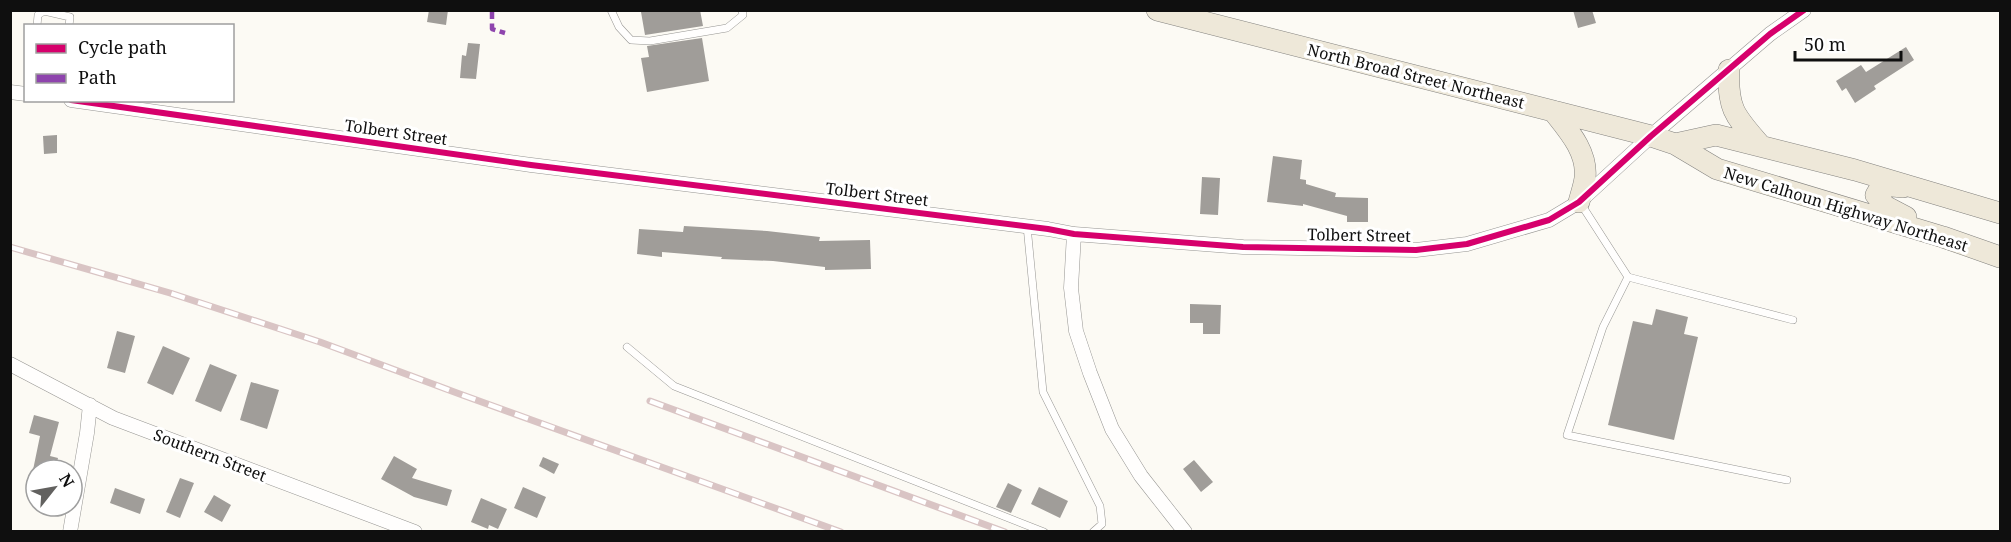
<svg xmlns="http://www.w3.org/2000/svg" width="2011" height="542" font-family="'Noto Serif',serif">
<rect width="100%" height="100%" fill="#fcfaf4"/>
<!-- building -->
<path fill="#a09d99" d="M429,10h19l-2,15 -19,-3z
M648,10h52l3,16 -58,9 -4,-23z
M1573,10h19l4,13 -18,5z
M702,38l7,43 -62,11 -6,-34 8,-1 -2,-11z
M468,43l12,1 -4,35 -16,-1 2,-23 4,1z
M1906,47l8,13 -40,26 2,3 -21,14 -9,-15 -4,3 -6,-10 25,-16 5,7z
M57,135v18l-13,1 -1,-18z
M1273,156l29,4 -2,19 6,1v4l30,9 -1,4 33,1v24h-21v-6l-44,-12v2l-36,-4z
M1202,177l18,1 -2,37 -18,-1z
M684,226l83,5 53,6 -1,4 51,-1 1,29 -46,1v-3l-52,-6 -52,-2 1,-2 -60,-5v5l-25,-3 2,-25 44,3z
M1190,304l31,1 -1,29h-17v-11h-13z
M1656,309l32,8 -4,17 14,3 -24,103 -66,-15 25,-104 19,4z
M117,331l18,5 -10,37 -18,-5z
M163,346l27,12 -17,37 -26,-12z
M210,364l27,11 -16,37 -26,-11z
M251,382l28,8 -12,39 -27,-9z
M34,415l25,7 -9,34 8,2 -3,12h-22l7,-34 -11,-3z
M394,456l23,13 -5,9 40,12 -5,16 -33,-9 -33,-18z
M543,457l16,7 -5,10 -15,-8z
M1194,460l19,22 -12,10 -18,-23z
M180,478l14,5 -14,35 -14,-6z
M1008,483l14,7 -11,23 -15,-6z
M523,487l23,10 -9,21 -23,-10z
M1039,487l29,14 -8,17 -29,-14z
M115,488l30,11 -5,15 -30,-11z
M214,495l17,10 -9,17 -18,-10z
M481,498l26,11 -9,20 -9,-4 -1,4 -17,-7z"/>
<g fill="none" stroke-linecap="round" stroke-linejoin="round">
<defs>
<path id="lane" d="M611,10l8,17 12,13 19,1 77,-13 16,-13 -1,-5
M37,26l1,-11 6,-4 26,6 -1,9
M1581,204l47,73 165,43
M1027,226l16,166 57,114 2,18 -9,8
M1628,277l-25,50 -36,108 220,45
M627,347l47,39 370,146"/>
<path id="street" d="M10,92l16,2
M71,100l460,65 517,64 26,5 169,13 173,3 51,-6 82,-24 30,-18 72,-66 119,-102 34,-24
M1074,234l-3,54 5,43 14,42 22,56 29,47 44,56
M10,364l103,54 302,114
M70,532l17,-99 3,-28"/>
<path id="primary" d="M1157,10l494,126 24,8 42,25 226,68 57,20
M1729,70c-2,40 7,47 32,76
M1553,111c15,19 35,41 32,67 -1,8 -4,16 -6,24
M1675,144l41,-9 139,35 145,43
M1903,187l-21,-2 -6,10 9,11 21,11"/>
</defs>
<!-- lane casing -->
<use href="#lane" stroke="#969592" stroke-width="8"/>
<!-- street casing -->
<use href="#street" stroke="#969592" stroke-width="15"/>
<!-- primary casing -->
<use href="#primary" stroke="#83827f" stroke-width="22"/>
<!-- lane -->
<use href="#lane" stroke="#fffefd" stroke-width="7"/>
<!-- street -->
<use href="#street" stroke="#fffefd" stroke-width="14"/>
<!-- primary -->
<use href="#primary" stroke="#eee8d9" stroke-width="21"/>
<defs>
<path id="rail" d="M10,247l160,46 150,49 137,51 384,139
M650,401l355,131"/>
</defs>
<!-- rail casing -->
<use href="#rail" stroke="#d9c4c4" stroke-width="7"/>
<!-- rail -->
<use href="#rail" stroke="#fff" stroke-width="4.5" stroke-dasharray="14" stroke-linecap="butt"/>
<!-- quiet -->
<path stroke="#8e44ad" stroke-width="4.5" stroke-dasharray="9 4.5" stroke-linecap="butt" d="M492,10v19l13,4"/>
<defs>
<path id="cycleway" d="M71,100l460,65 517,64 26,5 169,13 173,3 51,-6 82,-24 30,-18 72,-66 119,-102 34,-24"/>
</defs>
<!-- cycleway casing -->
<use href="#cycleway" stroke="#fff" stroke-width="10"/>
<!-- cycleway -->
<use href="#cycleway" stroke="#d6006c" stroke-width="6"/>
</g>
<g text-anchor="middle" stroke-width="6" stroke-linejoin="round" paint-order="stroke">
<!-- street labels -->
<g font-size="16" fill="#0f0f0f" stroke="#fff">
<text transform="translate(1416 76) rotate(14)" y="6">North Broad Street Northeast</text>
<text transform="translate(396 132) rotate(8)" y="6">Tolbert Street</text>
<text transform="translate(877 194) rotate(7)" y="6">Tolbert Street</text>
<text transform="translate(1846 209) rotate(17)" y="6">New Calhoun Highway Northeast</text>
<text transform="translate(1359 235) rotate(1)" y="6">Tolbert Street</text>
<text transform="translate(210 455) rotate(21)" y="6">Southern Street</text>
</g>
</g>
<!-- border -->
<rect width="2011" height="542" fill="none" stroke="#0f0f0f" stroke-width="24"/>
<!-- legend -->
<rect x="24" y="24" width="210" height="78" fill="#ffffff" stroke="#9f9f9f" stroke-width="1.5"/>
<rect x="36" y="44" width="30" height="9" fill="#d6006c" stroke="#9f9f9f" stroke-width="1.5"/>
<text x="78" y="54" font-size="18" fill="#0f0f0f">Cycle path</text>
<rect x="36" y="74" width="30" height="9" fill="#8e44ad" stroke="#9f9f9f" stroke-width="1.5"/>
<text x="78" y="84" font-size="18" fill="#0f0f0f">Path</text>
<!-- north arrow -->
<g transform="translate(54 488) rotate(59)"><circle r="28" fill="#ffffff" stroke="#9f9f9f" stroke-width="1.5"/>
<path d="M0-4.5L10 22L0 15L-10 22Z" fill="#62615f"/>
<text y="-9" font-size="16" font-weight="bold" text-anchor="middle" fill="#0f0f0f">N</text>
</g>
<!-- scale -->
<path d="M1795 51v9h106v-9" fill="none" stroke="#0f0f0f" stroke-width="3"/>
<text x="1804" y="51" font-size="18" fill="#0f0f0f" stroke="#ffffff" stroke-width="4.5" paint-order="stroke">50 m</text>
</svg>
